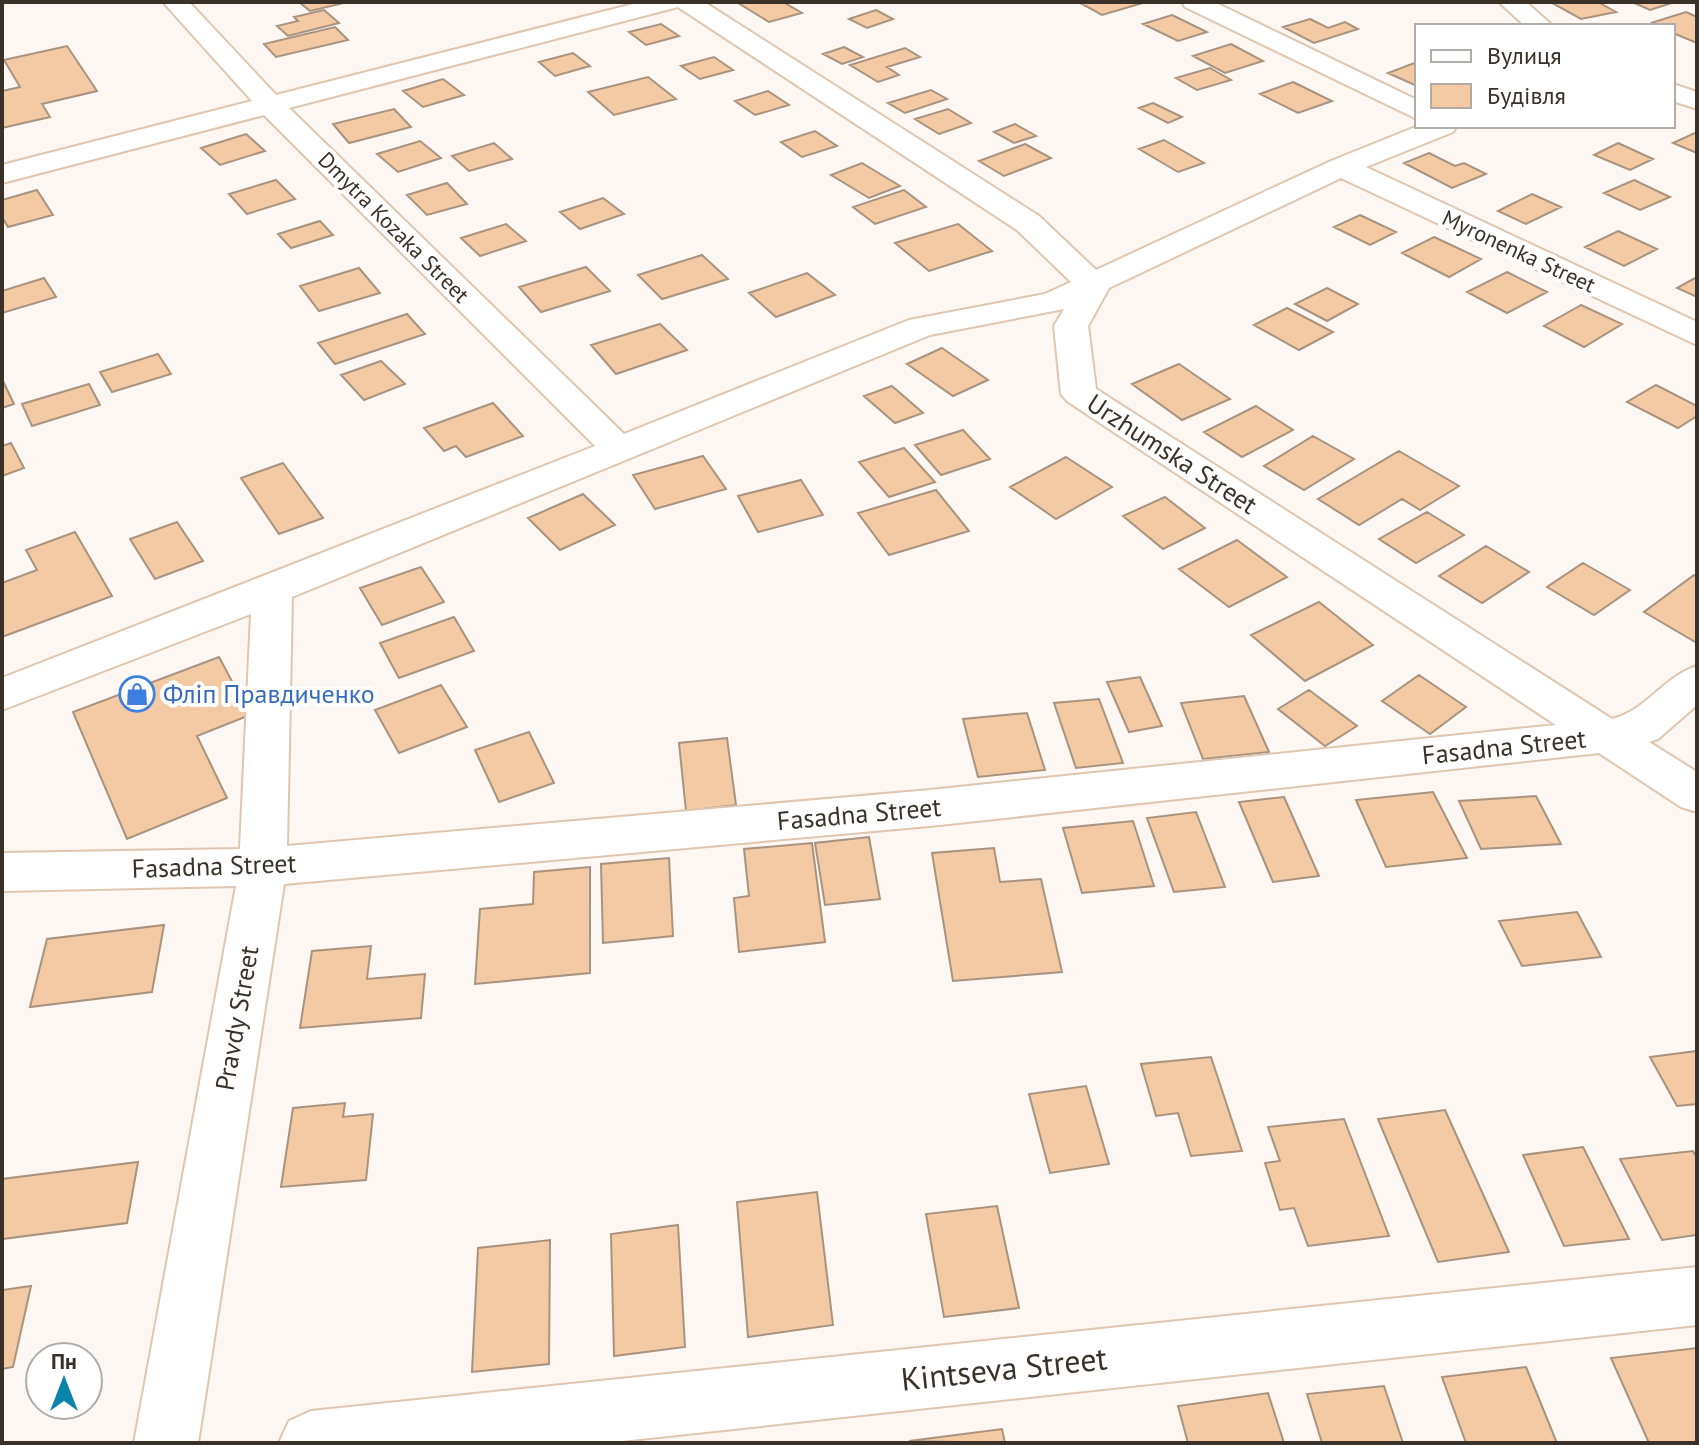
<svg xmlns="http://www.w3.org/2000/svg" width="1699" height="1445" font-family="'PT Sans',sans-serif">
<rect width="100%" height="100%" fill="#fcf7f2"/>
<!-- building -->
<path fill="#f3caa4" stroke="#aa937e" stroke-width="2" d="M299,2h44l1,1 -34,8z
M783,2l19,11 -33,9 -31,-19z
M1089,2h57l-44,13 -20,-11z
M1598,2l18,10 -35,7 -29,-16z
M1632,2h32l5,2 -19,6z
M324,10l15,13 -51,13 -11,-10 21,-5 -4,-4z
M876,10l17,9 -26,9 -18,-9z
M1686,12l11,5v26l-24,-10v-7l-22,-3z
M1172,15l35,17 -29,9 -35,-17z
M1310,19l18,9 17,-6 13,7 -44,14 -31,-16z
M661,24l18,12 -33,9 -17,-13z
M335,27l13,13 -72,17 -12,-13z
M1231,44l32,17 -38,12 -32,-17z
M67,46l30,45 -55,13 8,13 -48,11v-37l18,-4 -16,-27z
M844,47l19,10 -21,7 -19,-10z
M905,48l15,9 -33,10 12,8 -21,7 -28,-17z
M573,53l17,13 -35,10 -16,-14z
M714,57l19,13 -33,9 -19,-13z
M1417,62v24l-29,-13z
M1210,68l21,12 -34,10 -21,-12z
M648,77l28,22 -62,16 -26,-23z
M443,79l21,16 -41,12 -20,-16z
M1293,82l39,19 -34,12 -38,-19z
M931,90l16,9 -42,14 -17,-10z
M768,91l21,14 -34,10 -20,-14z
M1153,103l29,14 -14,6 -29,-15z
M394,109l17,18 -62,16 -16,-19z
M948,109l23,14 -32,11 -24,-15z
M1015,124l21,12 -22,7 -20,-11z
M815,131l22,15 -35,11 -21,-15z
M1697,132v21l-24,-10z
M246,134l19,17 -45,14 -19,-17z
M1164,140l40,23 -26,9 -39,-23z
M420,141l21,17 -43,14 -21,-18z
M494,143l18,16 -43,12 -17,-15z
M1618,143l35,16 -23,11 -36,-15z
M1025,144l26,14 -47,18 -25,-15z
M1429,153l26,13 9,-3 22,11 -34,14 -48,-25z
M862,163l38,23 -31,12 -38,-23z
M276,180l19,19 -48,15 -18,-20z
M1634,180l36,17 -30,13 -36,-17z
M447,183l20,21 -40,11 -20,-20z
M37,190l16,25 -45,12 -6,-10v-17z
M904,190l22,17 -51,17 -22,-17z
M1532,194l29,13 -35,17 -28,-13z
M603,198l21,16 -44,15 -20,-17z
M1360,215l36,17 -26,13 -36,-18z
M320,221l13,14 -42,13 -13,-14z
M506,224l20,17 -46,15 -19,-18z
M958,224l34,27 -63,20 -34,-28z
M1618,231l39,18 -33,17 -39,-19z
M1434,237l47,22 -32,18 -47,-24z
M702,255l26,24 -66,20 -24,-24z
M586,267l24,24 -69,21 -22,-25z
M359,268l21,25 -61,18 -19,-25z
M1507,272l40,20 -40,21 -40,-21z
M807,273l28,22 -59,22 -27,-24z
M1697,277v20l-20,-9z
M44,278l12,19 -54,16v-22z
M1327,288l31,16 -31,17 -32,-17z
M1581,305l41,19 -38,23 -40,-21z
M1287,308l46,24 -34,18 -45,-25z
M407,314l18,20 -90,30 -17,-21z
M660,324l27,26 -71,24 -25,-29z
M942,348l46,32 -35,16 -46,-32z
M158,354l13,20 -59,18 -12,-20z
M381,361l24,23 -41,16 -23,-25z
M1179,364l51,35 -48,21 -50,-36z
M2,379l12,25 -12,4z
M89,384l11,21 -68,21 -10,-22z
M1656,385l41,21v10l-19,12 -51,-26z
M892,386l31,27 -28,10 -31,-27z
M493,403l30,33 -57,21 -10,-11 -12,5 -20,-23z
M1256,406l37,24 -51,27 -38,-25z
M963,430l27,29 -49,16 -26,-30z
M1313,436l41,23 -50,31 -40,-24z
M11,443l13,25 -22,8v-30z
M904,448l31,34 -46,15 -30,-35z
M1399,451l60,35 -39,24 -18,-11 -43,26 -41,-26z
M703,456l23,33 -71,20 -22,-34z
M1066,457l46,30 -56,32 -46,-32z
M283,463l40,55 -44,16 -38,-56z
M801,480l22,35 -65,17 -20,-36z
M936,490l33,41 -80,24 -31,-42z
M583,494l32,31 -55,25 -32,-32z
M1165,497l40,31 -42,21 -40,-33z
M1427,512l37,23 -48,28 -37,-24z
M177,522l26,39 -48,18 -25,-40z
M75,532l37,64 -110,41v-54l35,-13 -11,-20z
M1237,540l50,37 -58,30 -50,-38z
M1486,546l43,26 -47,31 -43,-27z
M1583,563l47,27 -36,25 -47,-28z
M421,567l23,35 -62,23 -22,-37z
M1694,575l3,2v66l-53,-31z
M1319,602l54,43 -68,36 -54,-46z
M454,617l20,34 -75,27 -19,-35z
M219,657l31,58 -53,21 30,62 -100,41 -54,-127z
M1419,675l47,32 -36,27 -48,-33z
M1140,677l22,49 -33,6 -22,-50z
M441,685l26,42 -68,26 -24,-43z
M1309,690l48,36 -32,20 -47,-37z
M1244,696l25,56 -66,7 -22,-56z
M1099,699l24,64 -47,5 -22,-65z
M1027,713l18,57 -67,7 -15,-58z
M529,732l25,51 -55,19 -24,-52z
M727,738l9,67 -50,6 -7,-68z
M1433,792l34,66 -81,9 -30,-67z
M1536,796l25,48 -80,5 -22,-48z
M1284,797l35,79 -46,6 -34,-80z
M1196,812l29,75 -51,5 -27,-74z
M1133,821l21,65 -72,7 -19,-65z
M869,837l11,62 -55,6 -10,-62z
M812,843l13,99 -86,10 -5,-54 15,-2 -5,-47z
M994,848l6,34 41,-3 21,93 -109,9 -21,-128z
M669,858l4,78 -70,7 -2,-79z
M590,867v106l-115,11 5,-75 53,-5 1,-32z
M1577,912l24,45 -79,9 -23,-45z
M164,925l-12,67 -122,15 17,-68z
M371,946l-4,33 58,-5 -4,44 -121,10 12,-77z
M1697,1051v53l-20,2 -27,-49z
M1211,1057l31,94 -51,5 -13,-43 -22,3 -15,-52z
M1086,1086l23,78 -59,9 -21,-79z
M345,1103l-2,14 30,-3 -7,66 -85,7 12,-79z
M1445,1110l64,142 -71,10 -60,-143z
M1344,1119l45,117 -81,10 -14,-38 -14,2 -15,-47 15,-2 -12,-34z
M1583,1147l46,92 -65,7 -41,-91z
M1693,1151l4,7v77l-35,5 -42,-81z
M138,1162l-11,61 -125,16v-60z
M817,1192l16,133 -85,12 -11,-135z
M997,1206l22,102 -75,9 -18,-103z
M678,1225l7,122 -71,9 -3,-122z
M550,1240l-1,124 -77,8 6,-124z
M31,1286l-18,81 -11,2v-79z
M1697,1348v95h-48l-38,-85z
M1526,1367l31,76h-91l-24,-66z
M1384,1386l19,57h-81l-15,-49z
M1268,1393l16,50h-96l-10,-37z
M1002,1429l3,14 -96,-2z"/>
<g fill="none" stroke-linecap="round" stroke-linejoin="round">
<defs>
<path id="street" d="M163,2h26l87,93 365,-93h63l335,214 57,54 235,-109 87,-35h39l-4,6 -87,35 331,155v23l-356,-167 -232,110 -21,38 8,63 516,330c34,-8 52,-43 85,-53v39l-39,34 -9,3 48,30v40l-16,-5 -82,-54 -669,73 -646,58 -86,559h-64l102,-557 -234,5v-38l238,-4 11,-235 -249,96v-32l593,-232 -331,-331 -262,68v-18l250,-64zM678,7l339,223 54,52 -26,12 -136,26 -285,114 -335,-326zM1064,309l-10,17 7,68 6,7 489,324 -626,65 -643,56 5,-249 638,-262z
M1182,2h32l203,98v19l-232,-112z
M1499,2h27l27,24h-28z
M1673,84l24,8v17l-24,-8z
M1697,1267v58l-1094,118h-324l10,-22 22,-10z"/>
</defs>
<!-- street casing -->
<use href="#street" stroke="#dfc6b0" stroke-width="4"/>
<!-- street -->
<use href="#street" fill="#fff" fill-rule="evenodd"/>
</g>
<!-- icons -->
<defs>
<symbol id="shop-ring" viewBox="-11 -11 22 22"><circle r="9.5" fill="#fff" stroke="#3f7fe0" stroke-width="1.5"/><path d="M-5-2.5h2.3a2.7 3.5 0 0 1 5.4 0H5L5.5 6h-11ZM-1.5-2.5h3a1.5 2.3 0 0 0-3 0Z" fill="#3f7fe0"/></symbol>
</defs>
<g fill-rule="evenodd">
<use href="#shop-ring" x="117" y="674" width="40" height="40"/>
</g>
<g text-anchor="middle" stroke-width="8" stroke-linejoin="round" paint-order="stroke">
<!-- far-street labels -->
<g font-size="22" fill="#3a3128" stroke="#fff">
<text transform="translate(394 227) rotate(45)" y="8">Dmytra Kozaka Street</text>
<text transform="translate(1519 251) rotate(25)" y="8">Myronenka Street</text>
</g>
<!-- street labels -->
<g font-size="26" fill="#3a3128" stroke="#fff">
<text transform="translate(1172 454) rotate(33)" y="9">Urzhumska Street</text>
<text transform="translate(1504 747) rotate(-6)" y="9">Fasadna Street</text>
<text transform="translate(859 814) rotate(-5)" y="9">Fasadna Street</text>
<text transform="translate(214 866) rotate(-2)" y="9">Fasadna Street</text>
<text transform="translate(237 1018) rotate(-80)" y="9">Pravdy Street</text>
</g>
<!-- shop labels -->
<g font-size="26" fill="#366cbe" stroke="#fff" text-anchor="start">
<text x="163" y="703">Фліп Правдиченко</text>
</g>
<!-- near-street labels -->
<g font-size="32" fill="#3a3128" stroke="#fff">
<text transform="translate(1004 1369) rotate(-6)" y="11">Kintseva Street</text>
</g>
</g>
<!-- border -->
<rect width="1699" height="1445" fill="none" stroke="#3a3128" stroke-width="8"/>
<!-- legend -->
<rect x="1415" y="24" width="260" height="104" fill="#ffffff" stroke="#b0ada9" stroke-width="2"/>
<rect x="1431" y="50" width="40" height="12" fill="#ffffff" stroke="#b0ada9" stroke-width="2"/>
<text x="1487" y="64" font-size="24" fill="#3a3128">Вулиця</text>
<rect x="1431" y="84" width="40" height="24" fill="#f3caa4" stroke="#b0ada9" stroke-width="2"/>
<text x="1487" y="104" font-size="24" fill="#3a3128">Будівля</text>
<!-- north arrow -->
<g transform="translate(64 1381)"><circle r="38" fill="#ffffff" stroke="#b0ada9" stroke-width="2"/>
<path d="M0-6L14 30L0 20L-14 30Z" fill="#0a84a9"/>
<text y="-12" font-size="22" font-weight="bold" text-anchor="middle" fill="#3a3128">Пн</text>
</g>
</svg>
